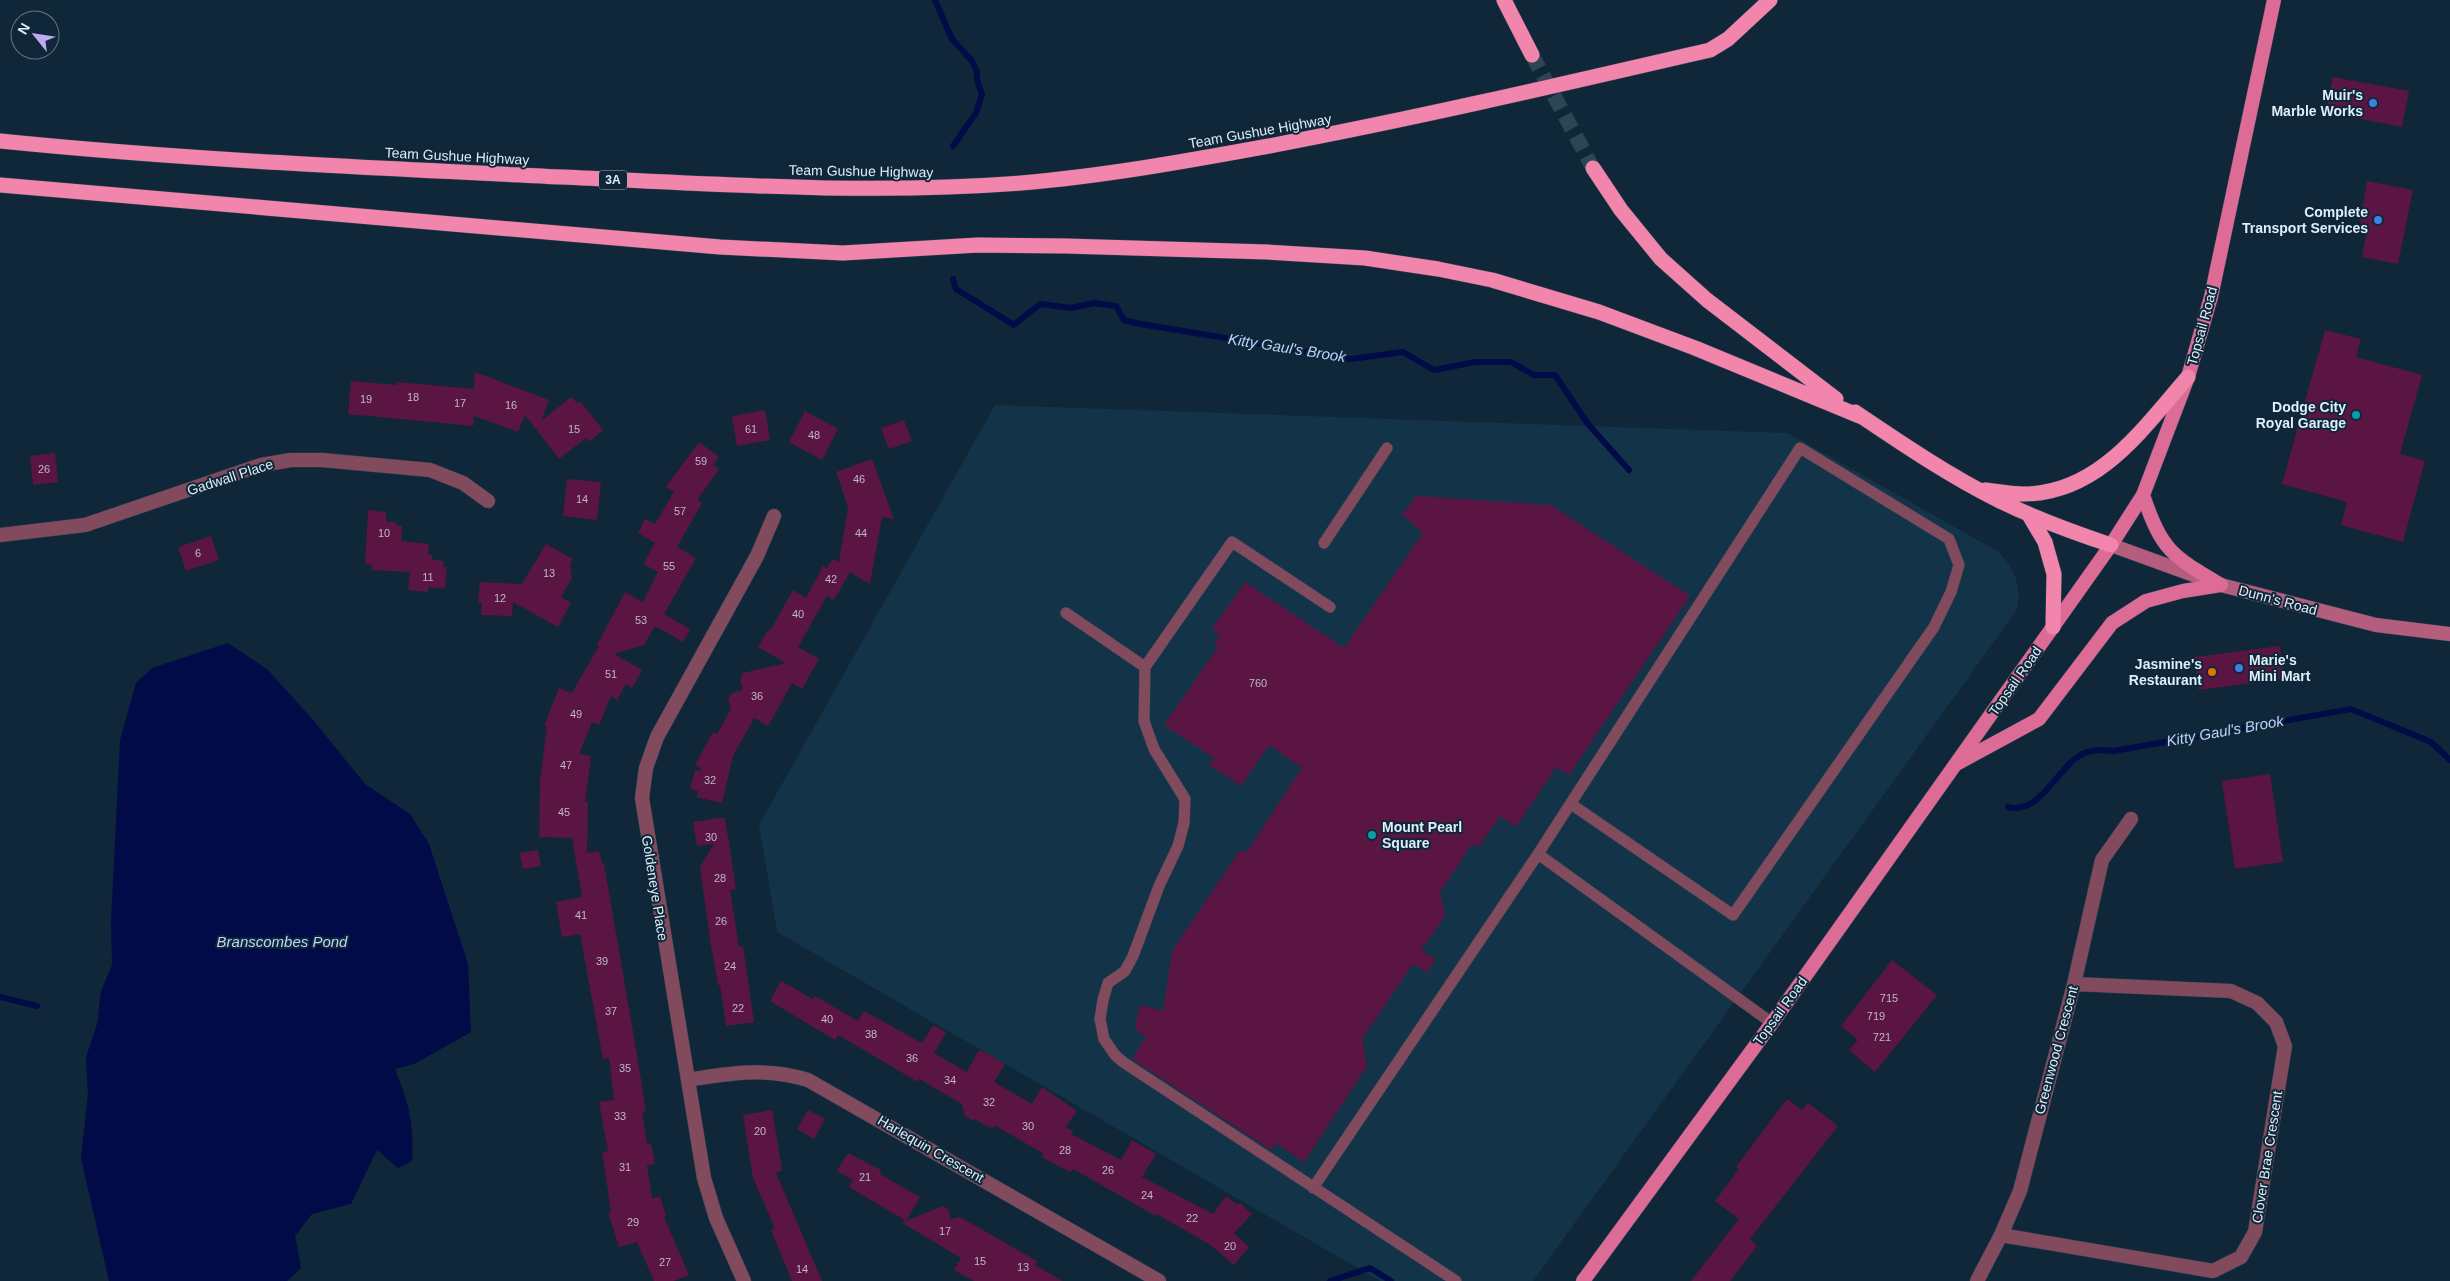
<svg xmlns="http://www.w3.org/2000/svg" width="2450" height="1281" font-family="Helvetica,sans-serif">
<rect width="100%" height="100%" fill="#0f2738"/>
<!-- built -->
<path fill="#123348" d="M995,405l793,28 211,119 10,12 7,14 3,16 -2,16 -484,671h-153l-603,-349 -18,-107z"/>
<!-- water -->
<path fill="#000b48" d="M228,643l39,26 47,52 51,63 45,30 19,30 39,120 3,68 -57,32 -19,5c14,35 19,54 17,92l-14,7 -21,-18 -26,54 -39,10 -17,22 6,32 -14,13h-178l-28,-123 7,-64 -2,-37 11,-33 4,-33 11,-26 -1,-44 9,-181 16,-57 16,-15z"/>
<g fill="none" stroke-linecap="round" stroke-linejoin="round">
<!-- stream -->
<path stroke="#000b48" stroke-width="6" d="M935,0l17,39 20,22 5,11v7l5,16 -6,18 -23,33
M953,279l3,10 58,36 26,-21 31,4 23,-5 22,3 8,14 11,3 216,36 52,-7 31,18 41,-8h36l23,13h21l33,49 41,46
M2008,807c34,9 51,-46 79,-55 9,-3 18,-2 27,-1l237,-42 80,33 19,18
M0,997l37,9
M1330,1281l40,-13 21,13"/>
</g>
<!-- building -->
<path fill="#5b1543" d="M2333,77l76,14 -7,36 -76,-15z
M2367,181l46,9 -15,74 -36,-7 6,-32 -8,-2z
M2325,330l36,9 -5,18 66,18 -22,79 25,7 -22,81 -62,-17 6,-23 -65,-18z
M475,372l74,28 -8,21 30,-24 6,6 3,-2 23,29 -14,12 -3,-4 -27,21 -34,-44 -7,17 -44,-16 -1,10 -125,-12 3,-33 46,4v-3l77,7z
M765,410l5,30 -33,6 -5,-30z
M805,411l33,18 -16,31 -33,-18z
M904,420l8,21 -23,8 -8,-21z
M699,442l20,15 -6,8 6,4 -22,31 5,3 -25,44 19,11 -32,56 26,15 -7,13 -28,-16 -11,19 -30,9 28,16 -10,18 -6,-4 -9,16 -6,-4 -12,29 -7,-3 -13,32 12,2 -6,46h3l-1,51 12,-2 3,13h2l34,197 8,50 -4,1 5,32 4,-1 4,21 -8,1 5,34 8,-3 6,20 -2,1 25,58 -15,6h-20l-17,-39 -18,5 -11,-35 3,-1 -9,-59 6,-1 -9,-49 15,-2 -5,-42 -6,1 -23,-125 -18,3 -6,-35 26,-5 -10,-59 -33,-1 1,-57 7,-53 -3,-1 15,-38 13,5 27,-47 -2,-1 28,-53 18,10 15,-30 -15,-8 12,-21 -17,-10 7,-14 10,5 19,-32 -8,-5z
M55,453l3,29 -25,3 -3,-29z
M872,459l22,60 -12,-2 -12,67 -20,-12 -16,28 -7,-4 -29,51 21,12 -17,30 -10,-6 -24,43 -14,-8 -21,38 -11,47 -26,-6 2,-6 -8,-2 5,-19 5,1 1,-3 -6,-3 18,-33 4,2 14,-25 -3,-10 4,-6 11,-3 -3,-10 3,-7 43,-10 -28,-16 10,-17 2,1 23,-41 13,8 17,-32 4,2 6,-9 6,3 9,-55 -12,-35z
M567,479l34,3 -4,38 -34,-4z
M1417,496l134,9 139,91 -121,179 -13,-8 -40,60 -16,-11 -21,31 -7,-3 -32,48 5,24 -24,34 15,9 -9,13 -14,-8 -51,75 5,27 -63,96 -28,-19 -5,7 -139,-91 14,-22 -11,-8 5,-24 23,6 9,-60 68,-101 6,3 56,-85 -33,-23 -28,41 -32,-21 5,-7 -50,-33 54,-78 -4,-4 6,-8 -8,-6 33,-47 99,66 79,-115 -21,-19z
M368,510l18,2v10h10v3l6,1 -1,15 28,3 -1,11h4v4l4,1 8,1 -1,6h4l-2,22 -17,-2v5l-20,-2 2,-18 -38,-2v-5l-7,-1z
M211,536l8,24 -33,11 -8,-24z
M546,544l27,15 -3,5 2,14 -11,19 10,6 -13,24 -45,-25 -1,14 -31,-1 1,-12h-4l2,-21 42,2z
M2280,646l4,33 -85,11 -5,-33z
M2270,774l13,88 -48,7 -13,-88z
M718,818h7l11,71 -6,1 9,57 4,-1 11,76 -28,4 -6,-41h-2l-8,-45 -10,-73 14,-23 -17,2 -4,-24z
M538,850l3,16 -18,3 -3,-16z
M1892,960l45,35 -62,77 -26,-22 9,-10 -17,-14z
M781,981l32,18 2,-3 43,25 6,-10 58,32 11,-18 13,8 -12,20 33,19 12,-22 11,5 15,9 -11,18 38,22 10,-17 35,24 -11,16 7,4 -2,3 50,26 11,-20 24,14 -14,23 71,37 13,-18 12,9 2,-2 12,11 -18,19 15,14 -15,18 -22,-19 -55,-32 -1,2 -83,-47 -3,3 -28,-15 2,-3 -48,-28 -6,2 -15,-9 -3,1 -7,-4 -3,-12 -43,-25 -1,3 -80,-47 -3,5 -65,-39z
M1787,1099l15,11 6,-7 30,23 -88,113 7,7 -27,35h-39l48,-62 -24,-18 24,-32 -3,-2z
M772,1110l10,60 -6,3 46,108h-30l-21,-51 4,-2 -22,-50 -10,-63z
M808,1110l17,9 -11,20 -17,-10z
M848,1153l33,17 -1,4 40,23 -14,24 37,-15 6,4 2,9 9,-2 77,44 -2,4 27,16h-88l-20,-11 7,-12 -60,-36 5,-1 -57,-34 4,-7 -16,-9z"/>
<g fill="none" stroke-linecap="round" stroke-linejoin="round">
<!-- motorway-tunnel -->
<path stroke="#2e4555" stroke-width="15" stroke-dasharray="15 8" stroke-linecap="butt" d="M1532,55l61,113"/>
<defs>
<path id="service" d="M1324,543l63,-95
M1330,607l-98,-65 -87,125 -1,54 10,28 31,50 -1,24 -6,23 -19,40 -26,70 -8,15 -17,12 -5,17 -3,19 4,20 11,16 8,7 333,219
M1066,613l79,54
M1538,854l234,169
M1313,1188l225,-334 262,-406 149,91 10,26 -8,27 -17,35 -201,288 -162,-111"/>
<path id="minor" d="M0,535l85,-10 176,-60 30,-5h31l108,10 33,13 25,18
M688,1080c41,-7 79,-13 120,0l351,201
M2001,1235l212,36 28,-14 14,-25 30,-186 -9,-24 -19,-19 -26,-12 -157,-7
M744,1281l-28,-63 -12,-40 -62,-380 4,-30 11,-31 100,-181 17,-40
M1977,1281l24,-46 19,-44 54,-207 28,-124 29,-41"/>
<path id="secondary" d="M2111,545l110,40 155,40 74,9"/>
<path id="primary" d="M2143,495c19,56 29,61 78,90
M1958,763l81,-44 73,-96 34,-22 37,-10 38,-6
M1583,1281l189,-258 339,-478 32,-50 45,-118 23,-80 63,-297"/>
<path id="motorway" d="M1504,0l28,55
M0,141c187,19 375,27 562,36 153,7 306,18 459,6 83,-7 166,-22 248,-37 148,-28 294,-62 441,-96l18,-11 42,-39
M1593,168l28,42 40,49 46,41 129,99
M0,185l720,62 123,6 135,-8 88,1 201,6 98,6 73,11 54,11 107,32 96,36 167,69
M1855,412c46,31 93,63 143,88 36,18 74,32 113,45
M1985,490c12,1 25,4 38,4 76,0 120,-66 165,-117
M2029,515l16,27 9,32 -1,53"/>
</defs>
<!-- service casing -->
<use href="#service" stroke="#2c4353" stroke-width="12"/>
<!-- minor casing -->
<use href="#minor" stroke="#2c4353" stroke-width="15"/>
<!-- secondary casing -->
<use href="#secondary" stroke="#2c4353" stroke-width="15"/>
<!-- primary casing -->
<use href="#primary" stroke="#2c4353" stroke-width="15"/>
<!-- motorway casing -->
<use href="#motorway" stroke="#2c4353" stroke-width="16"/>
<!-- service -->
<use href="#service" stroke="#814a5d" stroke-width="11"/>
<!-- minor -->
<use href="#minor" stroke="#814a5d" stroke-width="14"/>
<!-- secondary -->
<use href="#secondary" stroke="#b55d7c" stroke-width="14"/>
<!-- primary -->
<use href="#primary" stroke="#dc6b95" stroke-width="14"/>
<!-- motorway -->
<use href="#motorway" stroke="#f285ab" stroke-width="15"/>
</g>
<!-- markers -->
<g fill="#3f7fe0" stroke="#0f2738" stroke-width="2">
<circle cx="2373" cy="103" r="5"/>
<circle cx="2378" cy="220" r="5"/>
<circle cx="2239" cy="668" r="5"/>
</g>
<g fill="#0f9aa8" stroke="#0f2738" stroke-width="2">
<circle cx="2356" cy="415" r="5"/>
<circle cx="1372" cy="835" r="5"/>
</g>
<circle fill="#e8710a" stroke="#0f2738" stroke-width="2" cx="2212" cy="672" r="5"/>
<g text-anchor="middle" stroke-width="4" stroke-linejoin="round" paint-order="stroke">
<!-- number labels -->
<g font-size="11" fill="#beb8cc">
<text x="413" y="401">18</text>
<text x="366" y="403">19</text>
<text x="460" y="407">17</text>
<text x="511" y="409">16</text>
<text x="574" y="433">15</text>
<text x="751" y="433">61</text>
<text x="814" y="439">48</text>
<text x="701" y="465">59</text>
<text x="44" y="473">26</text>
<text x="859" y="483">46</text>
<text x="582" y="503">14</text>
<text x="680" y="515">57</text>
<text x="384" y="537">10</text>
<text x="861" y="537">44</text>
<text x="198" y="557">6</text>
<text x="669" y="570">55</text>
<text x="549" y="577">13</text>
<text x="428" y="581">11</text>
<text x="831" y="583">42</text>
<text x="500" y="602">12</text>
<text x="798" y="618">40</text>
<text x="641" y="624">53</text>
<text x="611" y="678">51</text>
<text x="1258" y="687">760</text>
<text x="757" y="700">36</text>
<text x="576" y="718">49</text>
<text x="566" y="769">47</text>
<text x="710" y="784">32</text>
<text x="564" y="816">45</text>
<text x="711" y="841">30</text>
<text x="720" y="882">28</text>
<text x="581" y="919">41</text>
<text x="721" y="925">26</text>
<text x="602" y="965">39</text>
<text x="730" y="970">24</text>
<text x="1889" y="1002">715</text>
<text x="738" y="1012">22</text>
<text x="611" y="1015">37</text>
<text x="1876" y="1020">719</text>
<text x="827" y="1023">40</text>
<text x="871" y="1038">38</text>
<text x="1882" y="1041">721</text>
<text x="912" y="1062">36</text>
<text x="625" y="1072">35</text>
<text x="950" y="1084">34</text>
<text x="989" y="1106">32</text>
<text x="620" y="1120">33</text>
<text x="1028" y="1130">30</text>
<text x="760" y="1135">20</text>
<text x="1065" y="1154">28</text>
<text x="625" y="1171">31</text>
<text x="1108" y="1174">26</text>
<text x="865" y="1181">21</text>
<text x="1147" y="1199">24</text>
<text x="1192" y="1222">22</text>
<text x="633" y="1226">29</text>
<text x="945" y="1235">17</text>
<text x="1230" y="1250">20</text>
<text x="980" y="1265">15</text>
<text x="665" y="1266">27</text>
<text x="1023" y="1271">13</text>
<text x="802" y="1273">14</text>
</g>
<!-- shield labels -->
<rect fill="#0f2738" stroke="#a1b2bf" stroke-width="1" x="599" y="170.5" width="28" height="19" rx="4"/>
<g font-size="12" font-weight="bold" fill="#dfeef9">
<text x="613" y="184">3A</text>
</g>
<!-- poi labels -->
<g font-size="14" font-weight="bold" fill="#dfeef9" stroke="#0f2738" text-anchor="end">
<text x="2363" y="100">Muir's<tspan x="2363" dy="16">Marble Works</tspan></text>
<text x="2368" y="217">Complete<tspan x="2368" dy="16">Transport Services</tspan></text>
<text x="2346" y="412">Dodge City<tspan x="2346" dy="16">Royal Garage</tspan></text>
<text x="2249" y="665" text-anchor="start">Marie's<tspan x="2249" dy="16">Mini Mart</tspan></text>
<text x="2202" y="669">Jasmine's<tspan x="2202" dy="16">Restaurant</tspan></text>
<text x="1382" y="832" text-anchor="start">Mount Pearl<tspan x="1382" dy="16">Square</tspan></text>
</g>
<!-- street labels -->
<g font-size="14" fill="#dfeef9" stroke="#0f2738">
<text transform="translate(1260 131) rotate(-10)" y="5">Team Gushue Highway</text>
<text transform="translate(457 156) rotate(3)" y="5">Team Gushue Highway</text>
<text transform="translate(861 171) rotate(1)" y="5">Team Gushue Highway</text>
<text transform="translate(2202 326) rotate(-75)" y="5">Topsail Road</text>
<text transform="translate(230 477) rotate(-18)" y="5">Gadwall Place</text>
<text transform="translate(2278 600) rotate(15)" y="5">Dunn's Road</text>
<text transform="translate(2015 681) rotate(-55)" y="5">Topsail Road</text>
<text transform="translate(655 888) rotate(81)" y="5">Goldeneye Place</text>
<text transform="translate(1780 1011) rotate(-54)" y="5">Topsail Road</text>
<text transform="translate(2056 1050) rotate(-75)" y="5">Greenwood Crescent</text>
<text transform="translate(931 1149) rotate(30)" y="5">Harlequin Crescent</text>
<text transform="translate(2267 1157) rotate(-81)" y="5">Clover Brae Crescent</text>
</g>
<!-- water labels -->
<g font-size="15" font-style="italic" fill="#bfd4f9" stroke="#0f2738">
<text transform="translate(1287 348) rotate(9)" y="5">Kitty Gaul's Brook</text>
<text transform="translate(2225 731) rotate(-10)" y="5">Kitty Gaul's Brook</text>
<text x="282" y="947">Branscombes Pond</text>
</g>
</g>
<!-- north arrow -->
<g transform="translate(35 35) rotate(300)"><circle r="24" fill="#0f2738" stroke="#627785"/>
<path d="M0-4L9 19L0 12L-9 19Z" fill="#c1a8f3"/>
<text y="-8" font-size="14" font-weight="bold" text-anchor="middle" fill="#dfeef9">N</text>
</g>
</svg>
